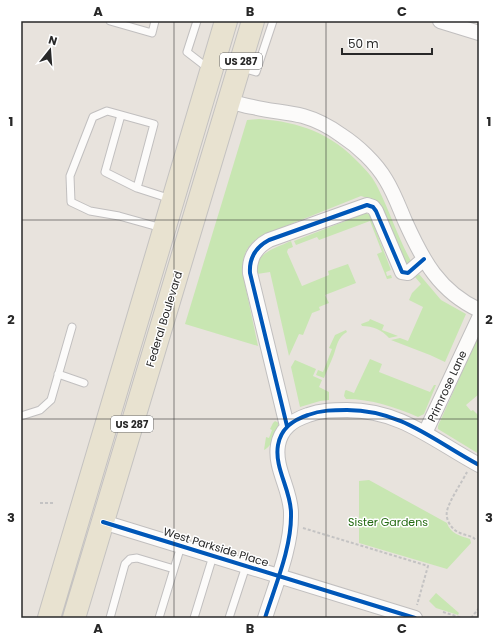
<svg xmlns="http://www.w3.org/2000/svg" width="500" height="639" font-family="Poppins,sans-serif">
<rect width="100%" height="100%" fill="#e8e3dd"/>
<!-- green -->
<path fill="#c8e6b2" d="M259,119c41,3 72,14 101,45 7,7 14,15 18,24 12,24 20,50 33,73l-5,3 -3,-2 -26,-61 -16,-5 -100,40c-16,10 -19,21 -18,39l15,71 -73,-22 62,-204z
M366,213l4,2 21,55 -5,2 1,4 4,-1 1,3 -5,1 -10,-25 5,-2 -12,-31 -51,19 -2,-3 -21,8 -2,-4z
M291,241l2,6 -5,2 -1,3 15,34 27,-11 -1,-4 20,-7 8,19 -31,12 4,8 -10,4 1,3 -8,3 -9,22 -4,-1 -10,22 -19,-84 -13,2c-4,-21 19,-26 34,-33z
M419,274l22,26 25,14 -21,48 -15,-7 -39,-15 9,-2 8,3 15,-34 -14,-7 3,-7 9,-9 -6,-7z
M370,319l14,6 -2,5 16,6 -9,2c-7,-8 -16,-12 -27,-12l-1,-2 8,-3z
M346,330l1,2c-9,5 -10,13 -13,22 -3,8 -7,16 -10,24l-8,-3 2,-5 5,2 9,-23 -3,-1 6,-13z
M479,334v60l-13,11 5,6 2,-1 6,6v38l-41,-25v-3z
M370,359l12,5 -3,8 51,20 4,-7h2l-12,29 -6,3c-23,-10 -47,-18 -72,-18l-2,-3 1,-5 1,-1 8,3z
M295,360l21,9 -3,7 9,4 -3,7 10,5v8l-9,1 -20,6 -9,-40z
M275,421l4,2c-2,8 -7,24 -15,27l2,-13 3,1 3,-8 -2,-1 3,-6z
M369,480l78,43c3,10 13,13 23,16l1,4 -24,26 -88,-26v-62z
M436,593l23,20 -1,2 -22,-7 -7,-7z"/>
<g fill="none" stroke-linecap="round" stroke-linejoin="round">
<defs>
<path id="lane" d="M110,21l42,12 3,-12
M197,21l-10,31 22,17
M242,68l14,4 17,-51
M121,115l-16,57 32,16 34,11
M137,188l17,-64 -47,-13 -14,6 -23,59 1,26 19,9 29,5 43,12
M58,374l26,9
M21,416l19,-6 11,-10 21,-73
M110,618l15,-54 5,-5 7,-1 37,11
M159,618l22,-72
M194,618l19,-62
M229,618l17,-52"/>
<path id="street" d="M440,21l39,12
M229,101c8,2 16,5 24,6 16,4 34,5 50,9 14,4 27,11 38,19 17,11 35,28 45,45 8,13 13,27 19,41 18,40 34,70 74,89
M287,426l-37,-153c-1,-15 6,-26 19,-33l98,-35 6,2 3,4 26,61 6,1 16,-14
M425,433l54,-115
M103,522l312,96
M265,618c10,-32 27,-71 26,-105 0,-23 -17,-45 -13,-68 3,-17 15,-25 30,-30 13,-5 26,-5 39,-5 54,0 87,31 132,55"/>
<path id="primary" d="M49,618l177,-597
M74,618l179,-597"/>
</defs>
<!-- lane casing -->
<use href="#lane" stroke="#c1bfbf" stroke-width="9"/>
<!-- street casing -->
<use href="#street" stroke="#c1bfbf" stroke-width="16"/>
<!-- primary casing -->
<use href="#primary" stroke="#c4c2c0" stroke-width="24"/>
<!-- path -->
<path stroke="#c4c3c3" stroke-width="2" stroke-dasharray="3 2" stroke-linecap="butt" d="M467,472c-5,10 -18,29 -20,39 -2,9 5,19 13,22 6,3 13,2 16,8
M40,503h14
M303,528l125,38 -11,39
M443,612l19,6
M471,618l8,-10"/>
<!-- lane -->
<use href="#lane" stroke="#fcfbfa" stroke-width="7"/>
<!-- street -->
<use href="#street" stroke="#fcfbfa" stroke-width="14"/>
<!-- primary -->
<use href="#primary" stroke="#e8e2d0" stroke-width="22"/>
<defs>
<path id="cycleway" d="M287,426l-37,-153c-1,-15 6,-26 19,-33l98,-35 6,2 3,4 26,61 6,1 16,-14
M103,522l312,96
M265,618c10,-32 27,-71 26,-105 0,-23 -17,-45 -13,-68 3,-17 15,-25 30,-30 13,-5 26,-5 39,-5 54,0 87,31 132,55"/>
</defs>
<!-- cycleway casing -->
<use href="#cycleway" stroke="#fff" stroke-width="6"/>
<!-- cycleway -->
<use href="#cycleway" stroke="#0057b8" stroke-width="4"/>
</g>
<!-- grid -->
<path fill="none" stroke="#282828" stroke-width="1" stroke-opacity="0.55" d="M174,21v597M326,21v597M21,220h458M21,419h458"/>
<g text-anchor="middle" stroke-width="3" stroke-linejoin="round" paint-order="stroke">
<!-- shield labels -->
<g fill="#fff" stroke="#686868" stroke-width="1">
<rect x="220" y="53" width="42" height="16" rx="3"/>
<rect x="111" y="416" width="42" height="16" rx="3"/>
</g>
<g font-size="10" font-weight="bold" fill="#282828">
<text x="241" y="65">US 287</text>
<text x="132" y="428">US 287</text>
</g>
<!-- street labels -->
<g font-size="11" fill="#282828" stroke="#fff">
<text transform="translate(164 319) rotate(-73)" y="4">Federal Boulevard</text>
<text transform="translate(447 386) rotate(-65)" y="4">Primrose Lane</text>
<text transform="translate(216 547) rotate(17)" y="4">West Parkside Place</text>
</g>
<!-- park labels -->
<g font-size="11" fill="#246b13" stroke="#fff">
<text x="388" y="526">Sister Gardens</text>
</g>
</g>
<!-- border -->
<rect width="500" height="639" fill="none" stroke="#ffffff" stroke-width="44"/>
<!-- north arrow -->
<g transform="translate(50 50) rotate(17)" stroke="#ffffff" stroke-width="3" paint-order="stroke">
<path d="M0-3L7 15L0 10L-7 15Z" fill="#282828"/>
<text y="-6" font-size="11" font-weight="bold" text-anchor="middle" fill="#282828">N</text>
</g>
<!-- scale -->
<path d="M342 48v6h90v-6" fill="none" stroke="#282828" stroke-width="2"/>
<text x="348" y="48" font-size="12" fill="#282828" stroke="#ffffff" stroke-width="3" paint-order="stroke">50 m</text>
<rect x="22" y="22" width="456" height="595" fill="none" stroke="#282828" stroke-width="1.5"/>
<g font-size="13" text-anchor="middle" font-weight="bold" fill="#282828">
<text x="98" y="16">A</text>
<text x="250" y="16">B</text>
<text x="402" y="16">C</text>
<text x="11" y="126">1</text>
<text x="489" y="126">1</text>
<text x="11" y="324">2</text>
<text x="489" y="324">2</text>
<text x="11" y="522">3</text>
<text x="489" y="522">3</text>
<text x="98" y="633">A</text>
<text x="250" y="633">B</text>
<text x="402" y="633">C</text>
</g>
</svg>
